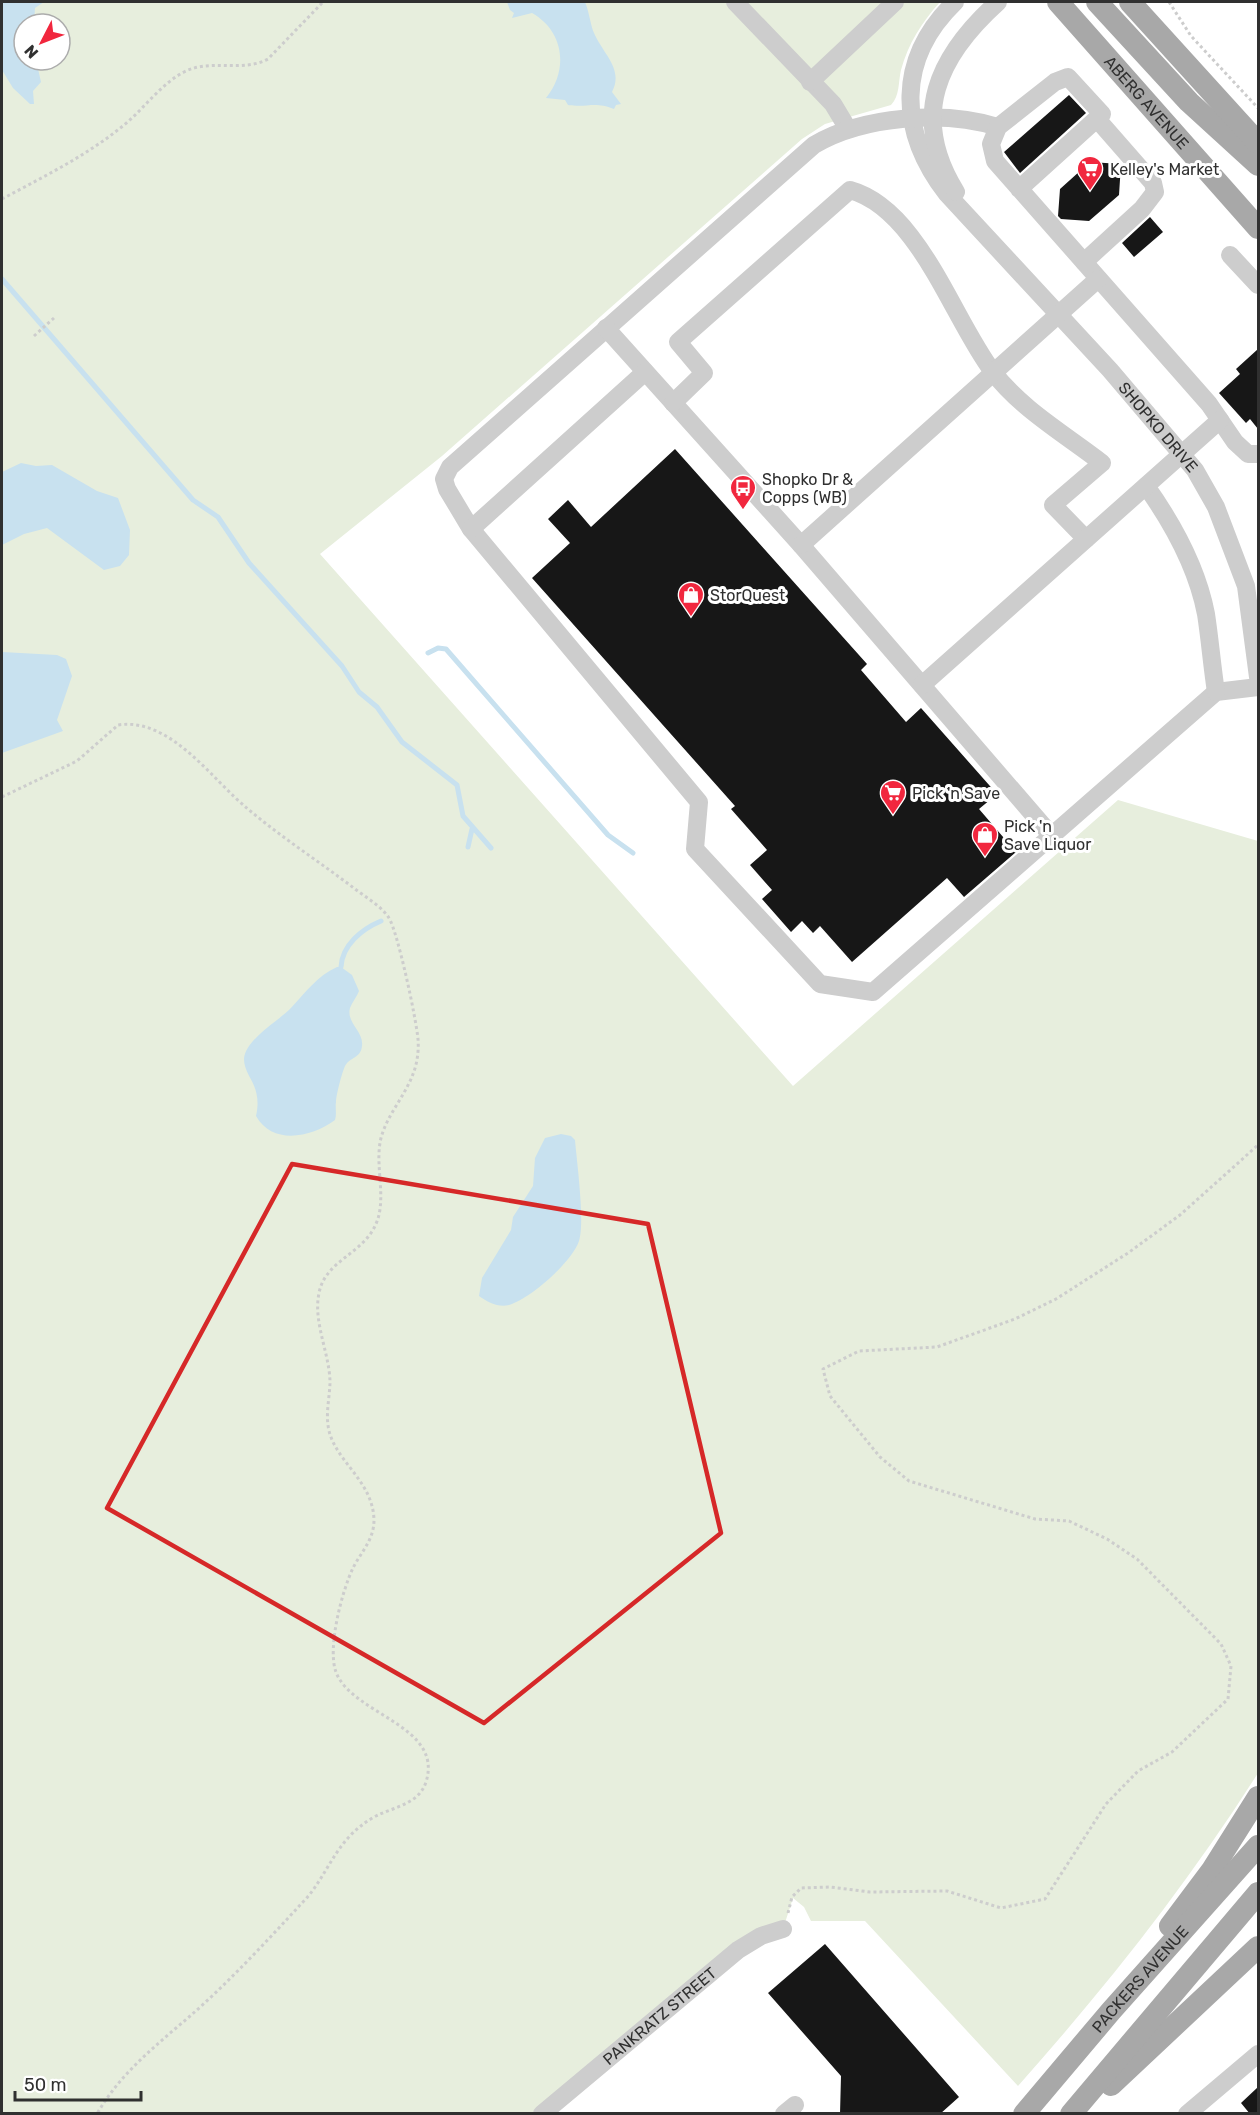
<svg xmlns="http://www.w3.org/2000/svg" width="1260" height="2115" font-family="Rubik,sans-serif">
<rect width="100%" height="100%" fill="#fff"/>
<!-- green -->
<path fill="#e7eedd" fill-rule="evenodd" d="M2,2h938c-18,20 -32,42 -39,68 -3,13 -1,25 -10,35l-66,19 -23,15 -360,317 -122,98 473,532 325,-286 140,41v932c-71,112 -152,214 -240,313l-153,-165h-54l-7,-14 -11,-9 -10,31 -22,7 -219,177 -540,1zM24,24h36v36h-36z"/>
<!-- water -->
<path fill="#c8e1ef" d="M2,2h42l-9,6 -1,16h-10v36h12l5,22 -8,9 1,13h-4l-17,-16 -11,-18z
M507,2h78c4,9 6,25 9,31 9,21 30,36 18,59l9,12 -5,1 -2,4c-20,-8 -26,-1 -46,-4l-3,-5 -19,-2c23,-28 18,-67 -14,-85l-20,5 2,-5 -4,-3z
M21,463l15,3 16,-1 45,26 21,7 12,32 -1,25 -9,11 -16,4 -57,-42 -23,6 -22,11v-73z
M2,652l55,3 9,4 6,17 -15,44 6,11 -61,22z
M337,967h4l11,8 7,16c-2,6 -7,11 -9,17 -4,15 14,23 12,38 -1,12 -12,11 -17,20 -3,7 -9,29 -9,36 -1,6 1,12 -1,18 -23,17 -62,26 -79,-4 7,-31 -12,-39 -12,-57 1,-19 34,-38 46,-50 15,-16 27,-33 47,-42z
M561,1134l10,2 4,4c2,23 10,82 4,101 -7,21 -49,58 -70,64 -10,3 -22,-3 -30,-9l3,-18 29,-48 2,-13 20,-31 2,-28 10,-20z"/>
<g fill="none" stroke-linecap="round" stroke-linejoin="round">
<!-- stream -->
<path stroke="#c8e1ef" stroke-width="5" d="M2,279l191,221 25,17 31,46 93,103 17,26 18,15 25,35 55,43 6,31 28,32
M428,653l10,-5 8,1 162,186 25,18
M468,847l4,-18
M341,967c1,-22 21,-38 40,-46"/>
</g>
<!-- building -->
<path fill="#171717" d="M1069,95l17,18 -66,60 -16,-21z
M1090,162l31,2 -2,31 -30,26 -28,-2 -3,-3 2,-27z
M1150,217l13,15 -29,25 -12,-14z
M1258,349v80l-8,-10 -4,4 -27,-30 21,-19 -4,-5z
M675,449l192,215 -6,6 45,52 15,-14 76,86 -18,15 37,43 -52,45 -17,-19 -95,84 -32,-36 -7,7 -11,-12 -11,11 -29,-33 10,-9 -22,-25 17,-15 -36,-41 4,-3 -203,-228 38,-35 -22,-24 20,-19 23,27z
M825,1944l134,153 -19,17h-100l1,-38 -73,-83z
M1258,2087v27h-8l-9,-11z"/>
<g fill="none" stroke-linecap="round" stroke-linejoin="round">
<!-- path -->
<path stroke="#cdcdcd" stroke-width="3" stroke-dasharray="3 3" stroke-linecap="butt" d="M1169,2l22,34 67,72
M2,199c39,-21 82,-42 117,-70 23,-17 40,-44 65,-57 27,-14 58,1 84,-13l55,-57
M34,336l20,-18
M2,797l75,-36 41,-36c53,-8 94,55 130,84 34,29 72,53 107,80 12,9 26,17 34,29 9,15 27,100 29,121 1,12 -1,25 -5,35 -8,22 -26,41 -32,64 -7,28 7,62 -6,88 -13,28 -50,35 -56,67 -6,29 10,59 11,88 0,14 -4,30 -2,44 4,35 45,54 46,95 0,20 -13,32 -21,48 -11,23 -26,80 -17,104 16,43 108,53 90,110 -7,22 -32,25 -50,34 -11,6 -20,13 -28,22 -18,20 -27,46 -46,65 -36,39 -74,80 -113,114 -34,29 -70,58 -92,97
M788,1913l4,-16 9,-9 29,-1 40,5 77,-1 54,17 44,-9 61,-95 32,-33 34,-19 56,-53 3,-33 -10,-22 -84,-85 -30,-20 -38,-18 -34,-2 -126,-38 -29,-24 -50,-61 -7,-27 36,-18 78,-4 78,-28 41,-20 72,-46 52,-38 78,-70"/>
<!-- minor -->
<g stroke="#cdcdcd" stroke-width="18">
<path d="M735,2l98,102 15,25"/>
<path id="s1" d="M955,2c-59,57 -57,129 -8,192l163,176 85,100 21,37 30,79 12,91"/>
<path d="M810,82l85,-80"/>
<path d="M998,127c-54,-17 -135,-11 -184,18l-364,322 -6,12 3,10 24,40 228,273 -4,47 125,135 53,8 343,-300 42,-5"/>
<path d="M1019,189l83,-75 -34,-37 -13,5 -57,45 -7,17 4,17 214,243 26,38 13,12h10"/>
<path d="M956,192c-47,-76 -18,-136 42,-190"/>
<path d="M1230,255l28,30"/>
<path d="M1084,262l58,-53 13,-17 -2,-9 -56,-64"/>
<path d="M606,328l195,217 250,290"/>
<path d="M673,403l31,-30 -26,-31 172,-152c69,19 103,130 143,182 28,37 73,63 109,91l-49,42 33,34"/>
<path d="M1146,486c27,38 51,81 60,128 4,26 6,52 10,78"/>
<path d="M471,529l174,-157"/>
<path d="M801,545l297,-266"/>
<path d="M922,685l298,-265"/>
<path id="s2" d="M542,2114l196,-164 23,-14 22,-7"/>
<path d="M784,2114l11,-9"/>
<path d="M1187,2114l71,-60"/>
</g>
<!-- major -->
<g stroke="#a8a8a8" stroke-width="22">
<path id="s3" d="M1058,2l200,226"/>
<path d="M1097,2l92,100 69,63"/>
<path d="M1130,2l128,141"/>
<path d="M1170,1926l42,-56 46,-73"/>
<path d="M1111,2085l147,-138"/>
<path id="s4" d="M1024,2114l87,-103 147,-165"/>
<path d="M1071,2114l187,-221"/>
</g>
</g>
<!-- marked area -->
<path fill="none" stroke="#d62828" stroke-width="4.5" stroke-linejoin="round" d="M292,1164l356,60 73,309 -237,190 -377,-215z"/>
<!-- icons -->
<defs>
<symbol id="supermarket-pin" viewBox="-11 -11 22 30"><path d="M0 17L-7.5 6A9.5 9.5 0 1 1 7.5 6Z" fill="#f1273e" stroke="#fff"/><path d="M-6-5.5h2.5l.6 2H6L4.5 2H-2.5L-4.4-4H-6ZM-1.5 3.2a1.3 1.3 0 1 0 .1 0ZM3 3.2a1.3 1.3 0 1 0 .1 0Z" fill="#fff"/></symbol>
<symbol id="bus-pin" viewBox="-11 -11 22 30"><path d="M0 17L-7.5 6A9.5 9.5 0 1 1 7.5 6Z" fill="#f1273e" stroke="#fff"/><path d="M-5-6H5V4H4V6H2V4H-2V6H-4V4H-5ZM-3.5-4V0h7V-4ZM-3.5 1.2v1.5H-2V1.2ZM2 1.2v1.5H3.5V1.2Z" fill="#fff"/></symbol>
<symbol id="shop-pin" viewBox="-11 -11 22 30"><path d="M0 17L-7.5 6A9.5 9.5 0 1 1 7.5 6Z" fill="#f1273e" stroke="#fff"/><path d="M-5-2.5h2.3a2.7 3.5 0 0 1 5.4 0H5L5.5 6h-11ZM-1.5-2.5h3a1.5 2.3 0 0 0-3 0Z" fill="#fff"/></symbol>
</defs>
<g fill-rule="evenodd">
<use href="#supermarket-pin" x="1075" y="154" width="30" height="40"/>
<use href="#bus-pin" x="728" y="473" width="30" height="40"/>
<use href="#shop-pin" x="676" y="580" width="30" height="40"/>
<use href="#supermarket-pin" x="878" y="778" width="30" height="40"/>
<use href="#shop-pin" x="970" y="820" width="30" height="40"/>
</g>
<g text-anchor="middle" stroke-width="6" stroke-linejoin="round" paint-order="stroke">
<!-- street labels -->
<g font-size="16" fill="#303030" stroke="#fff">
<text dy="6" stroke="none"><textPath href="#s3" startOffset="134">ABERG AVENUE</textPath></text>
<text dy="6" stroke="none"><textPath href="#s1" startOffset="528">SHOPKO DRIVE</textPath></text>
<text dy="6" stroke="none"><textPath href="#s4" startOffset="178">PACKERS AVENUE</textPath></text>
<text dy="6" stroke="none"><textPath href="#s2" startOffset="153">PANKRATZ STREET</textPath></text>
</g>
<!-- poi labels -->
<g font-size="16" fill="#303030" stroke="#fff" text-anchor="start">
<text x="1110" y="175">Kelley's Market</text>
<text x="762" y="485">Shopko Dr &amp;<tspan x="762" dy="18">Copps (WB)</tspan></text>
<text x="710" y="601">StorQuest</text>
<text x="912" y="799">Pick 'n Save</text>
<text x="1004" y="832">Pick 'n<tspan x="1004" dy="18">Save Liquor</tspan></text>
</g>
</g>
<!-- border -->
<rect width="1260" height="2115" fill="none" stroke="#303030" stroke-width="6"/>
<!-- north arrow -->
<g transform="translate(42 42) rotate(228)"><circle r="28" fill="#ffffff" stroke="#acacac" stroke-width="1.5"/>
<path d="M0-4.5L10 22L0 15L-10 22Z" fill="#f1273e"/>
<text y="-9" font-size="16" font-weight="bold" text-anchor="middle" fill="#303030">N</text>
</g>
<!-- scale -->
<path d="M15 2091v9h126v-9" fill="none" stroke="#303030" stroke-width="3"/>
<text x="24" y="2091" font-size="18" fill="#303030" stroke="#ffffff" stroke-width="4.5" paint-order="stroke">50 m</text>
</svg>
